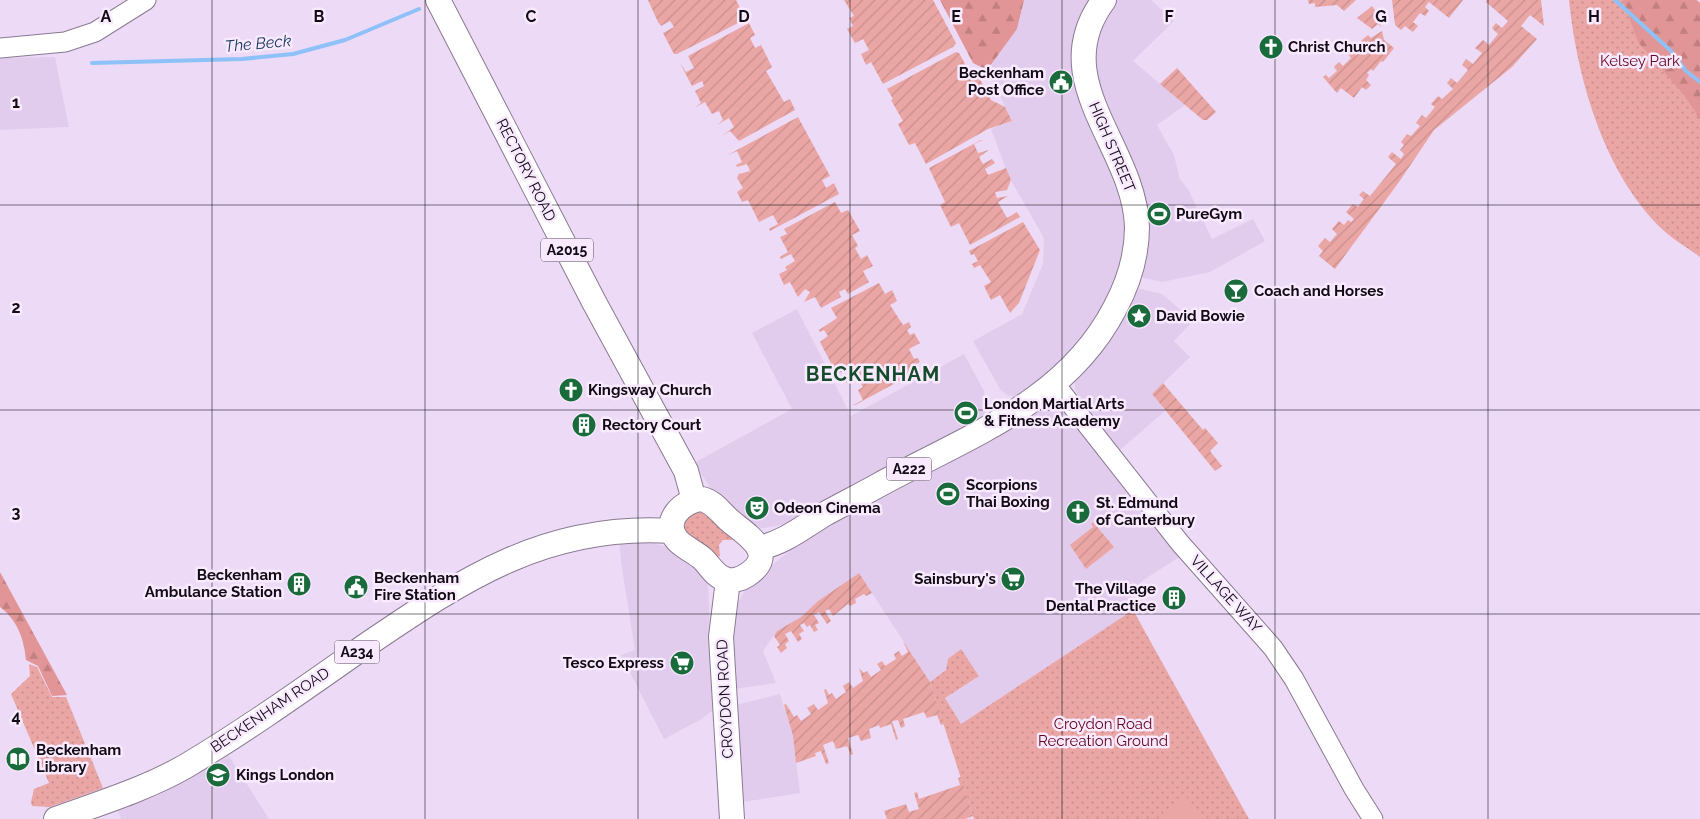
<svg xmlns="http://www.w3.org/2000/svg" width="1700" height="819" font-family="Raleway,sans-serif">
<defs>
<pattern id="grass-dots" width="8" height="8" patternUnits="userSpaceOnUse" patternTransform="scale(1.25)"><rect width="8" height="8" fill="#eaa6a5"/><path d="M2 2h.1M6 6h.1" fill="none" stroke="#c88e8d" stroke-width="1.8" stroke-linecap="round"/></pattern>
<pattern id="forest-firs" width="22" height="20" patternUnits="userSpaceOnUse" patternTransform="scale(1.25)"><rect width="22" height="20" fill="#e29596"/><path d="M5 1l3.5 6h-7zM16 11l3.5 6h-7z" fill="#c17f80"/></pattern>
<pattern id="garden-furrows" width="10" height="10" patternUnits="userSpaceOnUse" patternTransform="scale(1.25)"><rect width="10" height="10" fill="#eaa6a5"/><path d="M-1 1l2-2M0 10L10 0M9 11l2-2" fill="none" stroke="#c88e8d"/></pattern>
</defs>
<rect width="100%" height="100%" fill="#ecdaf6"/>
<!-- built -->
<path fill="#e2ccee" d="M1024,0h71l-13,25 46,185 -3,57 -43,80 -65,51 -10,-3 -7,-6 -27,-48 49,-27 21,-50 1,-26 -35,-61 -18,-48 21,-8 -25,-51 30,-41z
M1113,0h38l23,21 -41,40 52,44 -28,20 17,30 6,24 8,10 24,50 41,-20 12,22 -55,31 -48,10 -22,-5 -49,-221 18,-50z
M55,57l14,70 -69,3v-72z
M1137,288l25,6 31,27 -19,20 16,16 -38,37 13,17 -46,40 -40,-53 -4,-10v-8z
M797,309l54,107 113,-62 20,37 3,18 -4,8 -197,107 -29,5 -39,-30 -24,-36 98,-54 -40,-76z
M1050,401l10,4 121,151 -39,25 -5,7 -5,13 1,9 -172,114 -16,-26 34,-23 -19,-26 -14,21 -16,12 -71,-109 -41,28 -17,16 -24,14 -14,20 13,32 -41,6 -5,-37 7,-47 9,-17 19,-17 40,-33z
M619,539l34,4 18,5 10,5 27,27 5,130 -13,10 -36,19 -43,-84 14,-5 -14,-88z
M780,694l13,42 7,57 -57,9 -7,-97z
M229,756l40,63h-148l-3,-8 41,-16z"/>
<!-- grass -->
<path fill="url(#grass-dots)" d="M1569,0h128l3,3v254c-12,-9 -26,-17 -37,-27 -59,-56 -86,-152 -94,-230z
M704,510l31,26 -3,4h-9l-4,5 1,11 -2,1c-9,-11 -28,-16 -34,-29l2,-10 3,-4z
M1133,610l116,209h-275l-44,-137 16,-12 2,-11 13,-10 18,27 -34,22 16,26z
M29,664l8,3 15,30h14l37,91 -53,19 -18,-1 -1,-4 3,-13 15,-6 -38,-89 19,-18z"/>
<!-- forest -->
<path fill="url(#forest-firs)" d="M940,0h84l-7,29 -30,41 -14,-7z
M1623,0h73l4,3v116l-16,-24 -46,-53z
M0,572l67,123 -15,1 -14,-30 -12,-6c-2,-22 -9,-40 -26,-53z"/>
<!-- garden -->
<path fill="url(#garden-furrows)" d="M648,0h88l10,19 -69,35h-3l-11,-21 11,-6 -4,-6 -9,5 -3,-4z
M844,0h89l23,43 -3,4 -70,37 -12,-22 -5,3 -5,-11 8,-4 -6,-11 -8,4 -8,-14 6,-3 -4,-8 5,-2z
M1308,0h48l-12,11 -7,-6 -22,2v-4l-6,1z
M1392,0h71l-14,18 -20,-16 -4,5 4,4 -4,5 -5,-3 -7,9 5,4 -5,6 -8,-6 -4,4 -6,-5z
M1487,0h54l3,26 -14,-11 -9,11 16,13 -25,28 -78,63 -35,52 -64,87 -16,-13 4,-5 -5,-5 7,-8 5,4 7,-8 -5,-5 7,-8 5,4 4,-5 3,2 3,-3 -8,-7 7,-8 5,3 6,-8 -5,-4 4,-4 7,5 26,-32 -8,-7 4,-5 9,7 3,-5 -4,-4 4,-5 -3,-3 6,-8 4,2 9,-10 -4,-3 6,-8 4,3 9,-11 -4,-3 7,-8 4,3 11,-10 -6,-6 4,-5 6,5 11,-13 -6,-5 4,-6 7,5 9,-11 -7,-5 8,-8 6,5 9,-11 -6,-6 4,-5 6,5 6,-7 -22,-19z
M1372,6l3,4 6,17 -3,-3 -6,5 -15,-11z
M749,23l6,12 -5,3 5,10 6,-3 11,22 -6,4 18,31 6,-3 5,11 -56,31 -9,-10 -8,5 12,-9 -5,-9 -12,7 6,-5 -4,-9 -7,3 -7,-12 -11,6 7,-5 -6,-12 9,-5 -2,-5 -10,5 -12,-23 6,9 8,-4 -6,-12z
M1382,31l2,9 10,8 -11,14 -2,-1 -8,10 -2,-2 -4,4 2,2 -3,5 5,5 -5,5 -4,-3 -8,11 -13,-10 -4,5 -14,-16 3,-2 3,3 8,-7 -3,-4 5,-5 4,4 8,-8 -3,-4 5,-5 3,4 8,-8 -3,-4 7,-6 3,3z
M956,52l3,1 10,18 11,8 11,21 14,7 7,14 -24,8 -62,35 -11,-21 -6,2 -11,-21 5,-3 -12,-21 2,-1 -6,-10z
M1177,68l39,44 -9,8h-4l-43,-36z
M798,117l32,59 -8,4 4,8 8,-5 5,11 -69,37 -1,-2 9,-5 -5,-9 -14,7 -11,-22 -6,2 -5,-10 6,-4 -6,-10 2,-4 11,-3 -3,-7 -10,3 -1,-2 6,-3 -5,-11 -11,5z
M981,140h2l-9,4 4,9 11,-3 -10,7 4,7 9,-5 3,4 -10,6 3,6 18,-7 5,12 -4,10 -12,2 2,6 11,-2 -10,6 9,16 10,-6 3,5 -50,28 -11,-22 -8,4 -11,-22 5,-3 -16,-34z
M835,202l6,11 7,-3 12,21 -8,4 6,11 -3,2 6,11 6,-4 6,11 -10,5 6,11 -21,12 -3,-5 -6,3 2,5 -20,11 -6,-11 -11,5 6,-10 -5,-3 -7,8 -8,-15 -6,3 -5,-11 8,-4 -2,-3 10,-6 -4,-7 -10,5 -1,-2 8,-5 -8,-15 7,-3 -3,-5z
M1023,222l17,28 -21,53 -9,10 -10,-18 -9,5 -7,-14 7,-4 -11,-17 -6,3 -2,-4 6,-3 -4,-7 -3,1 -2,-4z
M879,283l6,11 7,-4 5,11 -7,4 13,20 6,-3 2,5 -4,3 3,5 4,-2 6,10 -11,6 5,10 4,-1 2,4 -9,5 3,6 -59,32h-2l10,-5 -5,-10 5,-3 -6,-10 -11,6 -3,-6 10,-5 -2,-5 -20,10 -6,-11 6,-3 -11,-21 8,-6 -4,-6 -4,2 -1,-2 18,-12 -6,-10z
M1163,383l40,47 2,-2 13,15 -8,8 12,15 -7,5 -63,-77z
M1093,522l21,25 -28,22 -16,-24 23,-18 -2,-3z
M859,573l13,20 -6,3 -2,-2 -9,5 1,4 -6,3 -2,-2 -15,12 -4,-7 -4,2 6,10 -4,3 -8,-12 -5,3 5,8 -4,2 3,5 -4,2 -4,-7 -3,2 -3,-4 -4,2 4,6 -5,3 3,5 -4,3 -7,-11 -6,3 4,7 -4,3 2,4 -6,5 -4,-6 3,-2 -6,-9 3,-5 24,-14 17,-16z
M903,641l27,41 14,42 -3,1 -4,-10 -10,3 -3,-6 -21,7 2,7 -4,2 -3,-8 -6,1 6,18 -2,1 -5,-16 -11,4 -1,-3 -10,4 2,9 -10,3 -3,-6 -10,3 5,16 -2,1 -4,-9 -11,3 -3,-8 -10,4 6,18 -3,1 -5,-13 -6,2 1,3 -20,7 -3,-27 -9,-31 2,-1 8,13 3,-2 4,6 10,-7 -4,-6 7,-4 4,6 10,-7 -4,-13 2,-1 3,6 3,-2 4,6 10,-7 -3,-6 6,-4 4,6 10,-7 -4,-13 5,5 3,-2 4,6 10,-7 -4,-6 5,-3 3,5 11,-7 -2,-5 5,-3 3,5 6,-4z
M961,777l12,39 -8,3h-78l-3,-8 22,-7 3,8 10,-3 -5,-16 3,-1 2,7 41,-14 -2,-7z"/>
<!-- pitch -->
<path fill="#eaa6a5" d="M1187,797l14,22h-34l-4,-7z"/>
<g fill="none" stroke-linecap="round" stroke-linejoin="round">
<!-- stream -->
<path stroke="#8ec1f7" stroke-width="4" d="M1615,0l55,50 16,21 14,11
M92,63l150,-4 51,-5 52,-14 74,-31"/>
<defs>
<path id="tertiary" d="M0,48l65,-6 30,-10 51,-32
M1055,384l125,159 93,105 21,31 60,110 19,30"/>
<path id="primary" d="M438,0l156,302 92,169 8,29
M702,499c12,3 18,13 27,21 16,14 51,33 18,55 -6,4 -15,7 -22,4 -10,-3 -15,-13 -22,-20 -8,-7 -18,-11 -25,-18 -18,-19 5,-41 24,-42z
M759,548c24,-5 43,-20 64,-33 18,-10 36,-19 54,-29 89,-49 189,-83 238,-178 14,-26 22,-52 22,-81 -2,-81 -93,-147 -33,-227
M728,580l-7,57 11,182
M56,819c44,-16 90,-30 130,-53 62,-37 122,-80 182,-122 97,-66 180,-121 304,-113"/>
</defs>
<!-- tertiary casing -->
<use href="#tertiary" stroke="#8b7a93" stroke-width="21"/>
<!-- primary casing -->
<use href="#primary" stroke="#8b7a93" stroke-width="26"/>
<!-- tertiary -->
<use href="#tertiary" stroke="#fff" stroke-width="19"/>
<!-- primary -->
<use href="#primary" stroke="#fff" stroke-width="24"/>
</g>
<!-- grid -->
<path fill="none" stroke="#110b13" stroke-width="1" stroke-opacity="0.55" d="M212,0v819M425,0v819M638,0v819M850,0v819M1062,0v819M1275,0v819M1488,0v819M0,205h1700M0,410h1700M0,614h1700"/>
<!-- icons -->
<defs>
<symbol id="church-disc" viewBox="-11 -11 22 22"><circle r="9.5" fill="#196b3b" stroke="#f8e9ff"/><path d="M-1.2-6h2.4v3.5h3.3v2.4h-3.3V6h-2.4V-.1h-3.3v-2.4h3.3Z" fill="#fff"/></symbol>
<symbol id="civic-disc" viewBox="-11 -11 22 22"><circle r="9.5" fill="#196b3b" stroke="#f8e9ff"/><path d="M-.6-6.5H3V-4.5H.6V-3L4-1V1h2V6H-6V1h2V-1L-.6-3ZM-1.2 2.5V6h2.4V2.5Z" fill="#fff"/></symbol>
<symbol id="stadium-disc" viewBox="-11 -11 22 22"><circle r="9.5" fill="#196b3b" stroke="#f8e9ff"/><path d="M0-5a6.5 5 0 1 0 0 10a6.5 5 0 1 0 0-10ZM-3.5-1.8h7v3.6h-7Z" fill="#fff"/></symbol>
<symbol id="bar-disc" viewBox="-11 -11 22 22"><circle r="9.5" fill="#196b3b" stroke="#f8e9ff"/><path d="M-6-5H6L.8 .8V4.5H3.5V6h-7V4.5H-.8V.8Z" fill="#fff"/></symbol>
<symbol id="sight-disc" viewBox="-11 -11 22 22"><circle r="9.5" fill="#196b3b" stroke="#f8e9ff"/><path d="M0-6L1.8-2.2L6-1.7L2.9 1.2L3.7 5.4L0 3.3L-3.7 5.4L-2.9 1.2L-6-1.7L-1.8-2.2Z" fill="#fff"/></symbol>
<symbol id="building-disc" viewBox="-11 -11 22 22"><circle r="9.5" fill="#196b3b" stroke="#f8e9ff"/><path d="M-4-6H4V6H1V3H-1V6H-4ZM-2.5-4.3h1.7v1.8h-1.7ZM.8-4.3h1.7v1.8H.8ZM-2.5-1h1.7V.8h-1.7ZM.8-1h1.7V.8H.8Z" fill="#fff"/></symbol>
<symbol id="theatre-disc" viewBox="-11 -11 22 22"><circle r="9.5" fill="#196b3b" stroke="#f8e9ff"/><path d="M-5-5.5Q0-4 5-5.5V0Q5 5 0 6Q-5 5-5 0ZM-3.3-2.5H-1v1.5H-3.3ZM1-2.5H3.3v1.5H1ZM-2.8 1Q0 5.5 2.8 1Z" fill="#fff"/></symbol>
<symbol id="supermarket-disc" viewBox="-11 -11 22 22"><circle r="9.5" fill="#196b3b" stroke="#f8e9ff"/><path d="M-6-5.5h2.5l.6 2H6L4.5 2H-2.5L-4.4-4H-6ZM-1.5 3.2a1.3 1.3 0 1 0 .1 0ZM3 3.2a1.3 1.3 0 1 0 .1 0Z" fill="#fff"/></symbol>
<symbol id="library-disc" viewBox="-11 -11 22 22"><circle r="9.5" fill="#196b3b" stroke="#f8e9ff"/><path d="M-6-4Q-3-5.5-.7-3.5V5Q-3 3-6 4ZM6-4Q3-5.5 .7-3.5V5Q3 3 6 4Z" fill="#fff"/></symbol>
<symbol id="school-disc" viewBox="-11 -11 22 22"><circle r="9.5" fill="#196b3b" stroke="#f8e9ff"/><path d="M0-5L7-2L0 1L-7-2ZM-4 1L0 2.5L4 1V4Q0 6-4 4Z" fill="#fff"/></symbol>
</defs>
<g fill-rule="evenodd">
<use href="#church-disc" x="1257" y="33" width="28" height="28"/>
<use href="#civic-disc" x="1047" y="68" width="28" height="28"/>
<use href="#stadium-disc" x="1145" y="200" width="28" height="28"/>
<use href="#bar-disc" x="1222" y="277" width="28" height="28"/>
<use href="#sight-disc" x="1125" y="302" width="28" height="28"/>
<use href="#church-disc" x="557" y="376" width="28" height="28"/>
<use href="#stadium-disc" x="952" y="399" width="28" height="28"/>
<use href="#building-disc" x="570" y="411" width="28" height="28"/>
<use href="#stadium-disc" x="934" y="480" width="28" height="28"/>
<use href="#theatre-disc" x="743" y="494" width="28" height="28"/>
<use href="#church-disc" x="1064" y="498" width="28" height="28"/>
<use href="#supermarket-disc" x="999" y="565" width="28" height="28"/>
<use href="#building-disc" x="285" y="570" width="28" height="28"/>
<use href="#civic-disc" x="342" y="573" width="28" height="28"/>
<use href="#building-disc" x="1160" y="584" width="28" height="28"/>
<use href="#supermarket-disc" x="668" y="649" width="28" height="28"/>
<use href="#library-disc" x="4" y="745" width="28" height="28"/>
<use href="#school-disc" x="204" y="761" width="28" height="28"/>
</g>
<g text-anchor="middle" stroke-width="5" stroke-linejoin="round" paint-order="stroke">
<!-- shield labels -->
<g fill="#f8e9ff" stroke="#564e5a" stroke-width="1">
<rect x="541" y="238.5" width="52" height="23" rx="4"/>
<rect x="886.5" y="457.5" width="45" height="23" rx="4"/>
<rect x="334.5" y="640.5" width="45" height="23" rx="4"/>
</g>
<g font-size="14" font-weight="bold" fill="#110b13">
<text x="567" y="255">A2015</text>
<text x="909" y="474">A222</text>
<text x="357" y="657">A234</text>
</g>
<!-- poi labels -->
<g font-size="15" font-weight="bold" fill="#110b13" stroke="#f8e9ff" text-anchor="start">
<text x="1288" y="52">Christ Church</text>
<text x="1044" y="78" text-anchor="end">Beckenham<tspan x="1044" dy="17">Post Office</tspan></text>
<text x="1176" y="219">PureGym</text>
<text x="1254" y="296">Coach and Horses</text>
<text x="1156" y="321">David Bowie</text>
<text x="588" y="395">Kingsway Church</text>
<text x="984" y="409">London Martial Arts<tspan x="984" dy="17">&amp; Fitness Academy</tspan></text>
<text x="602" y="430">Rectory Court</text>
<text x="966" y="490">Scorpions<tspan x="966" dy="17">Thai Boxing</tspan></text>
<text x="1096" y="508">St. Edmund<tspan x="1096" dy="17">of Canterbury</tspan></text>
<text x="774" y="513">Odeon Cinema</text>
<text x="282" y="580" text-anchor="end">Beckenham<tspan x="282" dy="17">Ambulance Station</tspan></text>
<text x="374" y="583">Beckenham<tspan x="374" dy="17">Fire Station</tspan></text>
<text x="996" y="584" text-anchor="end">Sainsbury's</text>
<text x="1156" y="594" text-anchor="end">The Village<tspan x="1156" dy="17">Dental Practice</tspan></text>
<text x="664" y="668" text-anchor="end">Tesco Express</text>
<text x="36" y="755">Beckenham<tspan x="36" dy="17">Library</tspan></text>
<text x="236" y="780">Kings London</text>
</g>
<!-- park labels -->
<g font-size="15" fill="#640619" stroke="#f8e9ff">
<text x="1640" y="66">Kelsey Park</text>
<text x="1103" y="729">Croydon Road<tspan x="1103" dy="17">Recreation Ground</tspan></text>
</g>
<!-- street labels -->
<g font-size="15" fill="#110b13" stroke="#f8e9ff">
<text transform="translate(1112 147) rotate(67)" y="5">HIGH STREET</text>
<text transform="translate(526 170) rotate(63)" y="5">RECTORY ROAD</text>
<text transform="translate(1226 594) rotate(48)" y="5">VILLAGE WAY</text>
<text transform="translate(725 699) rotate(-93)" y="5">CROYDON ROAD</text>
<text transform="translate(270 710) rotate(-34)" y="5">BECKENHAM ROAD</text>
</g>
<!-- water labels -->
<g font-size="16" font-style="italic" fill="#123759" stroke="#f8e9ff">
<text transform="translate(258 43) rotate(-5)" y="6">The Beck</text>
</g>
<!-- district labels -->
<g font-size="20" font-weight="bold" letter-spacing="1" fill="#164c2b" stroke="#f8e9ff">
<text x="873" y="381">BECKENHAM</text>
</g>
</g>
<g font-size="16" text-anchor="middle" font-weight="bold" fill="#110b13" stroke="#f8e9ff" stroke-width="5" stroke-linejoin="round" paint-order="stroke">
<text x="106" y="22">A</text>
<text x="319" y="22">B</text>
<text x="531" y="22">C</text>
<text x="744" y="22">D</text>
<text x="956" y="22">E</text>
<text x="1169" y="22">F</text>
<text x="1381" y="22">G</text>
<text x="1594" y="22">H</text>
<text x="16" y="108">1</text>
<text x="16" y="313">2</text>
<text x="16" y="518">3</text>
<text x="16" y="722">4</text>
</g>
</svg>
